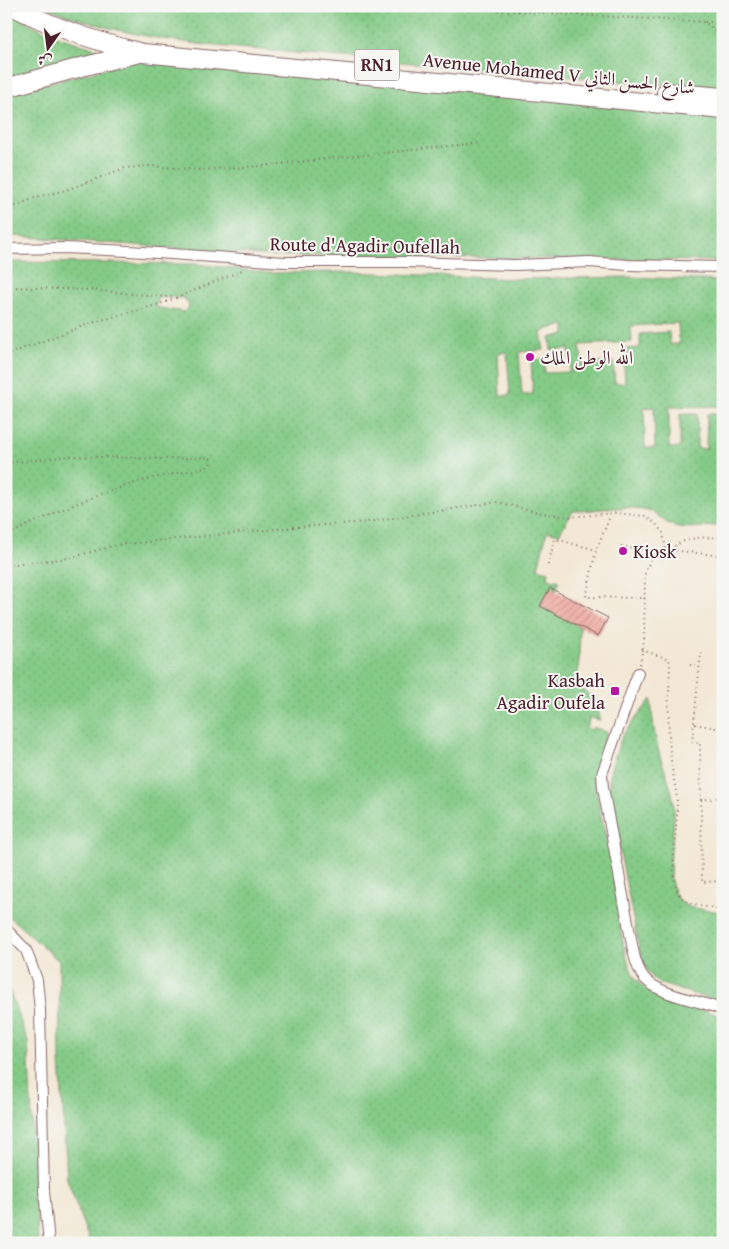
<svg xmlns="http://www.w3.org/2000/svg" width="729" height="1249" font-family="'Gentium Book Plus',Amiri,serif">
<defs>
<pattern id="grass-dots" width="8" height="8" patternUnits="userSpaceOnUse" patternTransform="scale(1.25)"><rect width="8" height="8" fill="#84cb87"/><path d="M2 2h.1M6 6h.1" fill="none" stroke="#74ae75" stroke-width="1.8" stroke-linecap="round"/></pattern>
<pattern id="building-hatch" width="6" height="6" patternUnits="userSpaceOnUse" patternTransform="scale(1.25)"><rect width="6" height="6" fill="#f1aca2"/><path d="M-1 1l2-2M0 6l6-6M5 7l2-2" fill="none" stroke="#c58b84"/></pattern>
</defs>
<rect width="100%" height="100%" fill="#f6f6f2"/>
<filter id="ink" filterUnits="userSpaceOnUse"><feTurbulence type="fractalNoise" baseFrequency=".02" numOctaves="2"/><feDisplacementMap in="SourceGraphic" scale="10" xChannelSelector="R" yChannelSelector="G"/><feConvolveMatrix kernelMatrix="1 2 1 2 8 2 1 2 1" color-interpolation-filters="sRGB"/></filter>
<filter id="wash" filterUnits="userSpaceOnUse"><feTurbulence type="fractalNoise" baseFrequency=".0096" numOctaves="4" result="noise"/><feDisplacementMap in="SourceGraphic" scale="20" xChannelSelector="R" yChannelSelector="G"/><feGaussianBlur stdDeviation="1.12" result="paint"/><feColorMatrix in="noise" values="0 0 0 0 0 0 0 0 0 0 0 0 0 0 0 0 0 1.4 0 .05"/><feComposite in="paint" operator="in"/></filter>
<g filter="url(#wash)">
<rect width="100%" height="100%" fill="#f3e8d5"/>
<!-- grass -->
<path fill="url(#grass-dots)" stroke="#677559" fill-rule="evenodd" d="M44,6h679v84l-507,-44c-62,-7 -114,-16 -172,-40z
M6,11l44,23 49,16 4,3 -97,26z
M146,58l577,58v145l-460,-6 -248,-19 -9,2v-144z
M6,262l191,2 73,9 81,-1 161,7 119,-2 92,4v125l-54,1v41l11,-1v-33h17v34l9,1 1,-35h16v111c-14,1 -42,6 -54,-1 -9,-5 -15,-14 -26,-15 -24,-4 -47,2 -70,2l-14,23 -12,-3 -9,37 11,3 -1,7 11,3 -3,10 -6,-3 -10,18 40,21 -2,56c9,10 22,23 22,37l-10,-2 -4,10 6,2 1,-3 14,5 -11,40 -1,12c4,27 12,54 17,81 4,27 9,100 27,118 18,20 59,23 84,34v226h-633l-23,-64 -7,-119 -1,-99 -53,-47zM160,297l24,1 4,5 1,4 -5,5 -29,-5zM678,323l1,21h-9l-1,-12 -29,2v14l-17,1 2,34h-10l-2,-21 -31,2 -2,-19 52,-3 -1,-16zM565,325v9l-15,4 1,12 18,-1 1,23 -25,1 -1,-14 -13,1 2,34 -11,1 -3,-43 25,-2 -3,-17 7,-4zM507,352l3,43 -10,1 -2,-43zM654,407l1,41h-10l-1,-40z
M651,699c1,17 3,34 7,50 5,20 16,40 16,62 1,23 -12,71 6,90 10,11 30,6 43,13v89l-65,-20 -10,-11 -7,-14 -27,-136 -5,-39 2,-15 11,-32z
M6,981l22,61 10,201h-32z"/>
<g id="blocks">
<!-- building -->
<path fill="url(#building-hatch)" d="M550,588l58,30 -10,18 -58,-30z"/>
</g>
</g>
<g filter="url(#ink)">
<use href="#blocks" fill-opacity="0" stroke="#856566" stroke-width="1"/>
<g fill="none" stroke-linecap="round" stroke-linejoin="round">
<defs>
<path id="street" d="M6,249l59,-1 64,3 156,11h118l113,3 73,-3 39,3 95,2
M638,673l-36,101 1,14 30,162c2,10 5,21 12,29 18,18 55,21 78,31
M6,929l20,21 11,30 3,30 4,181 5,52"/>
<path id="highway" d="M12,6c42,22 85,36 131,47l580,57
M6,88l79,-22 55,-13
M666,92l57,5"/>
</defs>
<!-- street casing -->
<use href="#street" stroke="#856566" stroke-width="12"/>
<!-- highway casing -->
<use href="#highway" stroke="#856566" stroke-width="20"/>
<!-- path -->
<path stroke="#856566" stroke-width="2" stroke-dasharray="1 4" stroke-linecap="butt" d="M418,6l287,16 18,15
M705,22h18
M6,210l31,-13 29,-7 59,-22 25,-2 51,4 59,-4 218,-23
M6,287l87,3 83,8 -16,6 -69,19 -85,32
M176,298l69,-29
M6,463l65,-7 99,3 38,-2 3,2c1,6 -3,7 -7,9 -15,3 -31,6 -46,9 -52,12 -104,35 -152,59
M609,519l-13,31 -10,47 59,1
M621,546l20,4 11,7
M671,550c13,-15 34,-12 52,-13
M6,565l63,-7 48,-13 179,-18 71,-5 130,-20 44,11 28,4 47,-4 29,3 10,7 8,10 3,17
M548,565l7,-26 41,11
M722,617h1
M642,650l27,9 1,5c-1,31 -3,64 1,95 1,16 6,30 6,46 1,24 -9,66 1,87 8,16 31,13 45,19
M701,652l-9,90 8,1 2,139 21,-1
M640,664l4,-23 1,-69 7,-15 4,-4 15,-3 52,6
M690,665l10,1
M695,724l26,5 2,-5
M701,800l22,-3"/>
<!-- street -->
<use href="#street" stroke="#fff" stroke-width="10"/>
<!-- highway -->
<use href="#highway" stroke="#fff" stroke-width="18"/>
</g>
</g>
<!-- markers -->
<g fill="#b5179e" stroke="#f6f6f2" stroke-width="2">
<circle cx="530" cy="357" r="5"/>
<circle cx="623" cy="551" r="5"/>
<rect x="610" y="686" width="10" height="10" rx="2.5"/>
</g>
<g text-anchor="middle" stroke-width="4" stroke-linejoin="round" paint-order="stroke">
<!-- shield labels -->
<rect fill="#f6f6f2" stroke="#7e6067" stroke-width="1" x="354.5" y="49.5" width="45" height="31" rx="4"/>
<g font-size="18" font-weight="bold" fill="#4a1f2b">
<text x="377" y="71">RN1</text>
</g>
<!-- street labels -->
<g font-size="19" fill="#4a1f2b" stroke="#f6f6f2">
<text transform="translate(559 73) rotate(6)" y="7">Avenue Mohamed V شارع الحسن الثاني</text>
<text transform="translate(365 245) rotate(1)" y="7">Route d'Agadir Oufellah</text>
</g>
<!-- poi labels -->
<g font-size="19" fill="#4a1f2b" stroke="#f6f6f2" text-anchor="start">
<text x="540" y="364">الله الوطن الملك</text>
<text x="633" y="558">Kiosk</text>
<text x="605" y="687" text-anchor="end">Kasbah<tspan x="605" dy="22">Agadir Oufela</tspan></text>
</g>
</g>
<!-- margin -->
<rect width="729" height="1249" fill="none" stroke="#f6f6f2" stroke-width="25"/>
<!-- north arrow -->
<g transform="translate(48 48) rotate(194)" stroke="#f6f6f2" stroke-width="4" paint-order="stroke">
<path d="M0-4L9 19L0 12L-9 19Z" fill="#4a1f2b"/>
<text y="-8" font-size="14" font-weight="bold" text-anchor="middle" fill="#4a1f2b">ش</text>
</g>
</svg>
